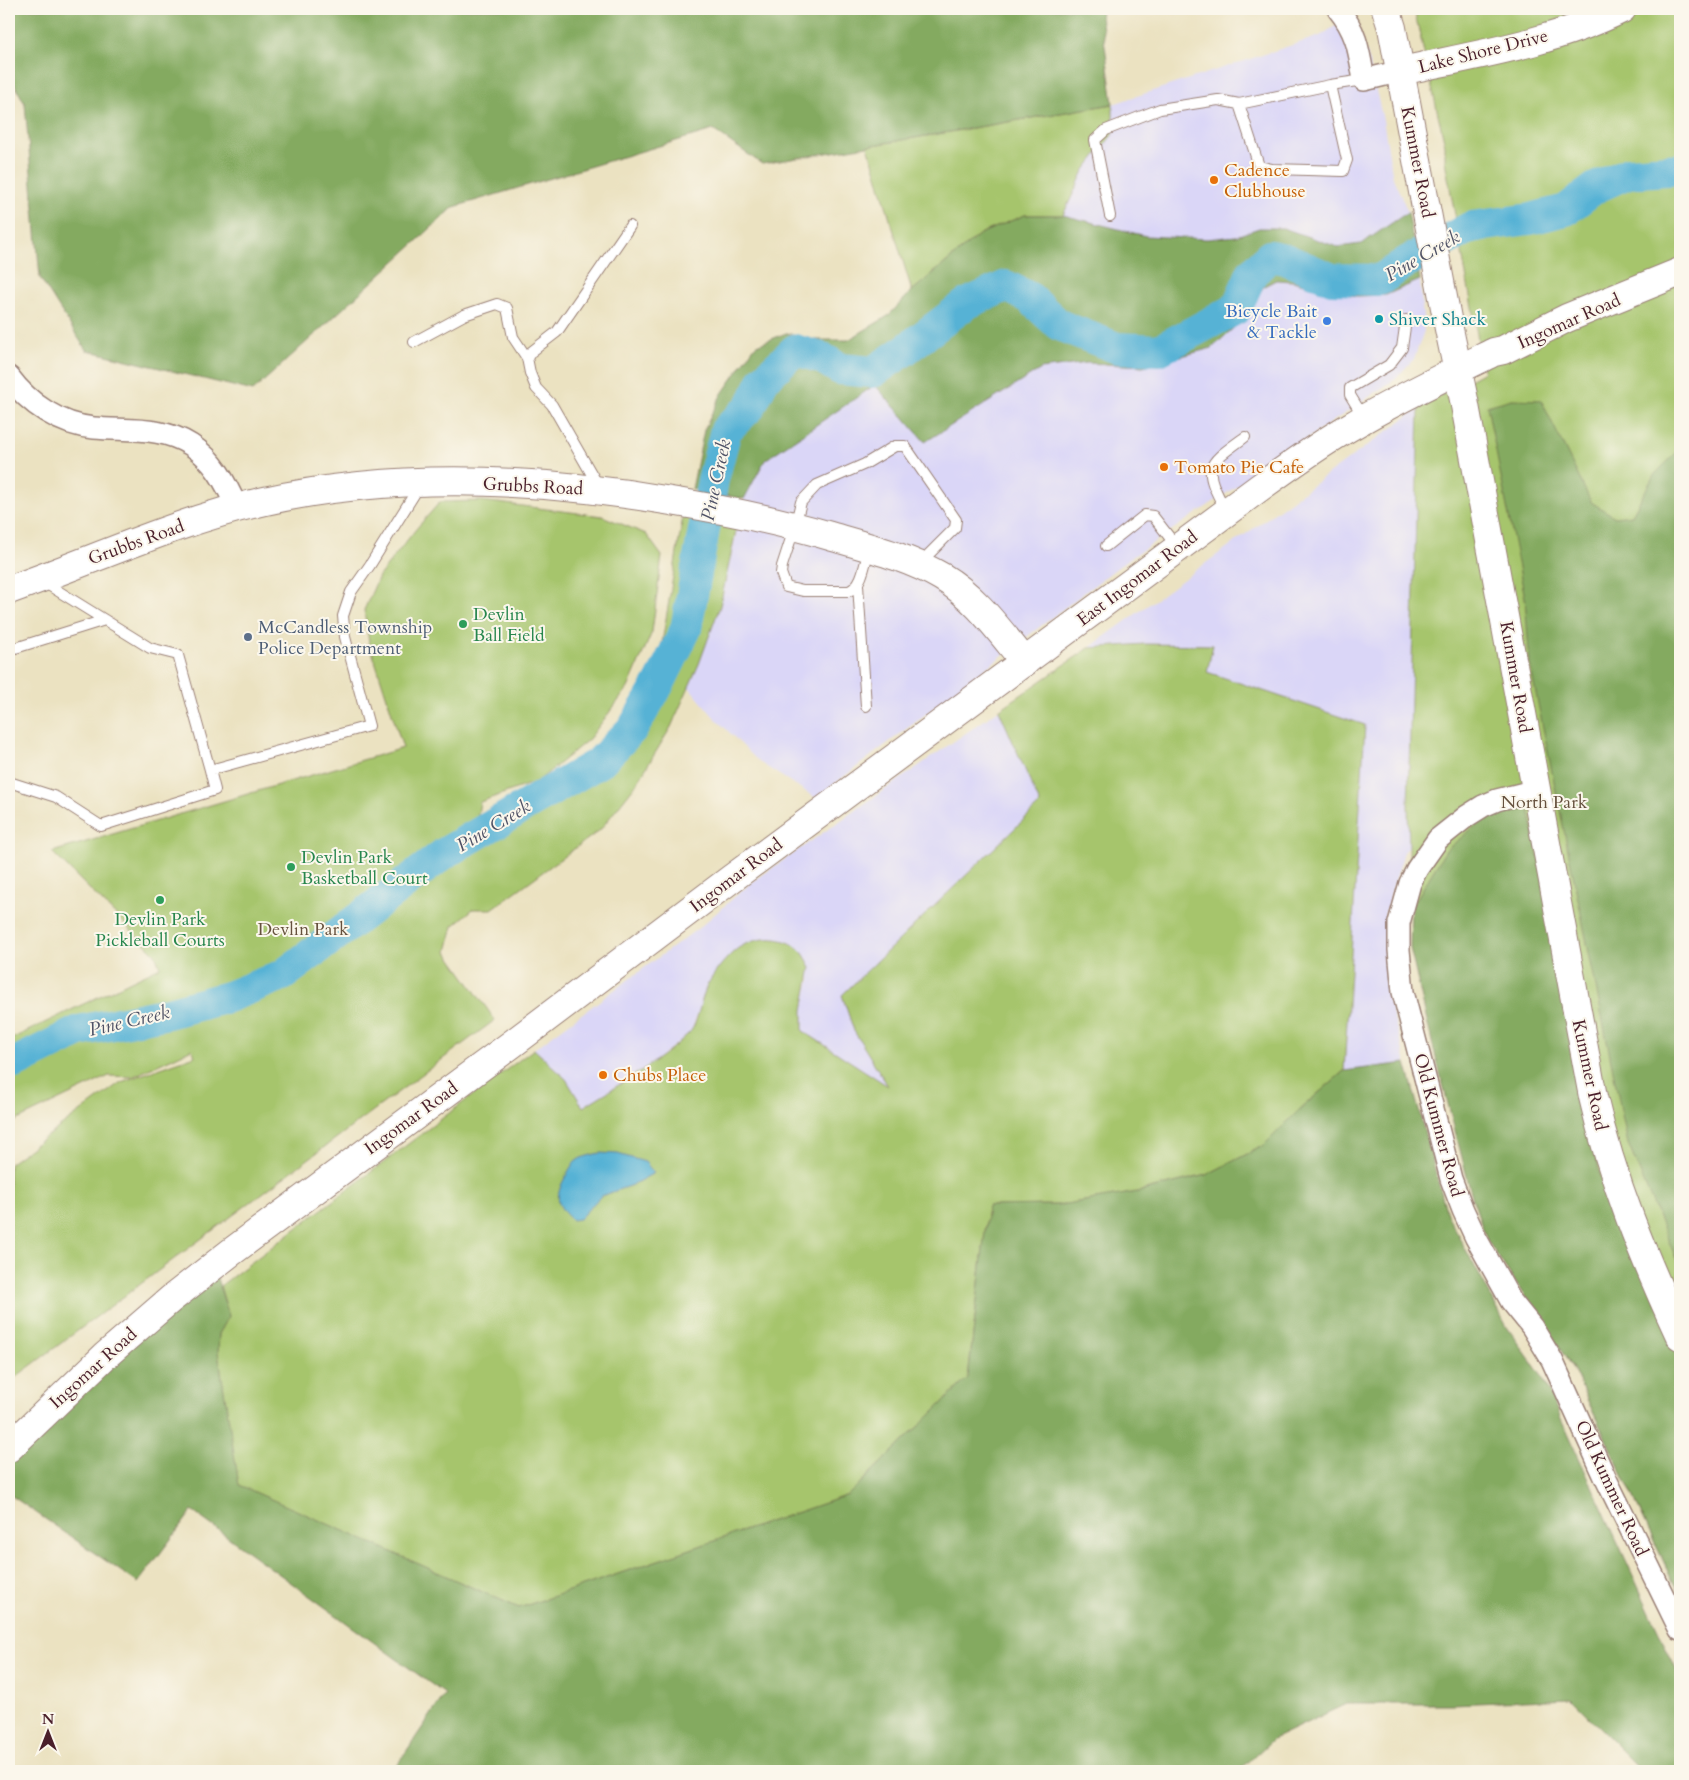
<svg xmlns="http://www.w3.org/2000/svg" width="1689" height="1780" font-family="Cardo,serif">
<rect width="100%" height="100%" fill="#fbf7ec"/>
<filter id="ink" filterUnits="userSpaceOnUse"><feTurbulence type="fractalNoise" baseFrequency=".02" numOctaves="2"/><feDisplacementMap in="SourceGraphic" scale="10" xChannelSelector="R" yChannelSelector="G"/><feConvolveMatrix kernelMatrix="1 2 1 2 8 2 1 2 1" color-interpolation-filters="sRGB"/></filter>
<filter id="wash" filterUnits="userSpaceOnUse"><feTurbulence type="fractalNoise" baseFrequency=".0096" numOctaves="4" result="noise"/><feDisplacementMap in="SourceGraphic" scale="20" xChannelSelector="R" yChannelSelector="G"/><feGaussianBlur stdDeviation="1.12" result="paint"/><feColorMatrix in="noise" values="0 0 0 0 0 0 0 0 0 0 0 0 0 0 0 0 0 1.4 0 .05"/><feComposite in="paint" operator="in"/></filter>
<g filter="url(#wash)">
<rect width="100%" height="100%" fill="#ebe2c1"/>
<!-- built -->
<path fill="#dad6f7" d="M1340,23l27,30 16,67 10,58 15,34 -5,5 -42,27 -23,3 -25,-8 -54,-11 -23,8 -29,3 -61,-3 -83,-21 21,-44 29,-37v-30l207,-68z
M1276,280l17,1 35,10 58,4 34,-15 4,51 -10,28 -20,21 -268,181 -310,237 -57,-36 -45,-45 -25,-30 10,-23 21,-58 24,-107 21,-39 110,-75 50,57 116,-73 46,-6 56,3 111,-67 10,-13z
M1419,408l14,4 17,393 -46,47 -19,61 2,79 19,71 -62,8 21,-346 -158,-53 6,-27 -68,-1 -56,4z
M999,710l41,94 -198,191 12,36 35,56 -86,-56v-21l7,-31 -9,-28 -12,-9 -16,-3 -14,1 -21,8 -17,17 -23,47 -7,20 -41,33 -67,42 -17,-28 -32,-30 166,-122 51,-44z"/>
<!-- green -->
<path fill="#a6c56c" stroke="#78724c" d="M1414,9h266v1587l-108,-229 -85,-127 -77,-345 -2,-90 11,-397 65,-36 -39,-211v-16z
M1113,104v30l-29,37 -21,44h-38l-45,19 -68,57 -44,-145z
M482,501l120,15 44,18 16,22 -10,76 -24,56 -39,51 -51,42 -58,21 -3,18 92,-38 59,-51 30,-64 25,-151 54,10 -17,80 -21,58 -28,63 -34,56 -37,47 -108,79h-19l-20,17 -6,26 48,68 -486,362v-218l112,-82 74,-26 -3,-7 -60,28 -23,-1 -100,48v-84l151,-73 -5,-13 -103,-102 351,-104 -34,-106 -5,-32 15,-34 37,-47 24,-27z
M1145,644l68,1 -6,27 158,53 -21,346 -45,39 -36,36 -57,29 -68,17 -78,13 -72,1 -20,172 -120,117 -329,113 -281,-123 -20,-133 1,-18 10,-18 -9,-30 314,-237 32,30 17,28c36,-23 76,-44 106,-74 9,-8 12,-37 19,-49 7,-13 18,-26 29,-35 18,-13 48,-15 64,2 4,4 7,11 10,16l-8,43v21l85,55 -34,-55 -12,-36 198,-191 -41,-94 90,-62z"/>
<!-- forest -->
<path fill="#84aa60" stroke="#676446" d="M9,9h1091l13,95 -351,60 -49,-34 -259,77 -201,184 -167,-41 -46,-72 -15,-174 -16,-30z
M1408,212l12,68 -34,15 -29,1 -29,-5 -35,-10 -17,-1 -12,6 -22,34 -30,28 -69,18 -56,-3 -46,6 -116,73 -50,-57 -110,75 -21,39 -52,-10 12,-59 17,-35 34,-49 31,-13 30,7h32l40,-24 24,-25 68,-57 45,-19h38l83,21 61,3 29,-3 23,-8h24l55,19 23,-3z
M1512,399l29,1 50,102 24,15 17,-2 22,-40 26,-26v819l-52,-124 -98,-480 -5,-66 -38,-192z
M1529,808l71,368 80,177v243l-108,-229 -85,-127 -14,-40 -41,-158 -22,-94 1,-40 35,-58 38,-31z
M1406,1063l41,151 60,113 34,48 139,303v93h-37l-72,-72 -119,5h-106l-73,35 -34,32h-846l52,-77 -253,-183 -54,72 -129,-89v-46l204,-182 16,50 -10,18 -1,18 21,133 280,123 329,-113 120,-117 20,-172 72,-1 78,-13 68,-17 57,-29 36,-36 45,-39z"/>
<!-- water -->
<path fill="#57b2d5" stroke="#506880" d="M600,1153l18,1 27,8 9,11 -22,12 -31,11 -22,23 -7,1c-17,-15 -17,-25 -6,-44 4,-8 7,-14 15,-18 6,-2 13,-4 19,-5z"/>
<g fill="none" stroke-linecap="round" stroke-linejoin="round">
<!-- river -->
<path stroke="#57b2d5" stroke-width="32" d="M9,1064l6,-1 64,-32 89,-18 60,-16 55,-22 162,-122 155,-91 33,-34 27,-46 26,-53 27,-149 13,-50 24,-23 14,-28 31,-29 27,8 18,11 33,3 32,-22 61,-46 40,-18 24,12 29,27 58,23 42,2 77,-41 16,-36 18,-17 15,3 47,20 48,1 28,-19 63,-34 59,-8 36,-9 29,-22 33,-15 52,-4"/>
</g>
</g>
<g filter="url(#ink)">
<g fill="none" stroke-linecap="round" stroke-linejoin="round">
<defs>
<path id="lane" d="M1239,104l91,-19
M1110,216l-15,-76 11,-10 54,-21 58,-9 21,4 20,62 13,3 71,2 4,-11 -17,-75 34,-5
M414,342l50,-27 33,-11 10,4 6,29 14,21
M1364,418l-14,-23v-7l39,-23 13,-17 4,-28
M599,487l-47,-82 -16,-17 -6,-15 -3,-15 4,-6 26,-20 73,-106
M1226,511c-24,-45 -21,-45 19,-74
M1106,546l39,-31 8,1 24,31
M869,549c-4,13 -6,36 -20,42h-46l-17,-4 -5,-14 1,-7 13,-40 6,-24 16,-17 48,-21 30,-18h10l51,74 -1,8 -36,36
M42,581l108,67 28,7 32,115 159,-44 -24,-89 -2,-21 8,-24 19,-27 50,-80
M858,585l8,121
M9,650l96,-30
M9,782l47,15 45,29 114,-36 -5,-20"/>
<path id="street" d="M1338,9c19,23 21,42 26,71l37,-9
M9,377c20,27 51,48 85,51 33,3 68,-2 97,17 23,15 35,38 46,63
M1536,790l-39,10 -14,6 -16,10 -29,23 -21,30 -7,14 -11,40v27l4,42 48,187 12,31 13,28 35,63 21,26 20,33 53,117 75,153"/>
<path id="secondary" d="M1386,9l6,19 57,301 15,71 129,697c19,83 51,161 87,239
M1401,71c74,-16 152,-28 221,-62
M9,590c85,-30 168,-69 256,-89 131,-29 269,-23 400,-1 56,9 111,20 165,36 37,11 78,21 112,41 34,20 58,55 83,85"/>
<path id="primary" d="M9,1448l96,-92 66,-57 59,-46 282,-209 219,-165 528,-391c29,-21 58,-42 89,-60 47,-28 97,-52 146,-76l9,-2 64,-32 113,-46"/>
</defs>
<!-- lane casing -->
<use href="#lane" stroke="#9a8076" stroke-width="12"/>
<!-- street casing -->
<use href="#street" stroke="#9a8076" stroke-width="24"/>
<!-- secondary casing -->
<use href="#secondary" stroke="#9a8076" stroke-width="30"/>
<!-- primary casing -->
<use href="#primary" stroke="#9a8076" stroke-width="30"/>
<!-- lane -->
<use href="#lane" stroke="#fff" stroke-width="10"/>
<!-- street -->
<use href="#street" stroke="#fff" stroke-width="21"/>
<!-- secondary -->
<use href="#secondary" stroke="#fff" stroke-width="28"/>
<!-- primary -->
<use href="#primary" stroke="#fff" stroke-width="28"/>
</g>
</g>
<!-- markers -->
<g fill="#e8710a" stroke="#fbf7ec" stroke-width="2">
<circle cx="1214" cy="180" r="5"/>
<circle cx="1164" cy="467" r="5"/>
<circle cx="603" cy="1075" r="5"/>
</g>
<circle fill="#0f9aa8" stroke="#fbf7ec" stroke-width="2" cx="1379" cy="319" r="5"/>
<circle fill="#3f7fe0" stroke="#fbf7ec" stroke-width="2" cx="1327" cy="321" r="5"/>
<g fill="#2e9e5b" stroke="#fbf7ec" stroke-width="2">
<circle cx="463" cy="624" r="5"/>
<circle cx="291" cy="867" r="5"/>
<circle cx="160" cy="900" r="5"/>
</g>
<circle fill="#5c6f8a" stroke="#fbf7ec" stroke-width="2" cx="248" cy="637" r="5"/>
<g text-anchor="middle" stroke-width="4" stroke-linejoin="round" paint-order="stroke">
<!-- street labels -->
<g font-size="18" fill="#4a1f2b" stroke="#fbf7ec">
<text transform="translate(1483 51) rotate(-14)" y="6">Lake Shore Drive</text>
<text transform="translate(1418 162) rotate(79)" y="6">Kummer Road</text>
<text transform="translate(1569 321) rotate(-24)" y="6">Ingomar Road</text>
<text transform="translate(533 486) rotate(3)" y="6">Grubbs Road</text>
<text transform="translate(136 542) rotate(-20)" y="6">Grubbs Road</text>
<text transform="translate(1137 578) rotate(-37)" y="6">East Ingomar Road</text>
<text transform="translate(1516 677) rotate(80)" y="6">Kummer Road</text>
<text transform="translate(736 875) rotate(-37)" y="6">Ingomar Road</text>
<text transform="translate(1590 1075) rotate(78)" y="6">Kummer Road</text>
<text transform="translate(411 1118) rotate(-36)" y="6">Ingomar Road</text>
<text transform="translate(1439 1125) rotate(75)" y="6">Old Kummer Road</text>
<text transform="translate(93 1368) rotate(-42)" y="6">Ingomar Road</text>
<text transform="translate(1612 1488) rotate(65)" y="6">Old Kummer Road</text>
</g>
<!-- food labels -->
<g font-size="18" fill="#c56008" stroke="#fbf7ec" text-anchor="start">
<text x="1224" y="176">Cadence<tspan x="1224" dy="21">Clubhouse</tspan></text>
<text x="1174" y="473">Tomato Pie Cafe</text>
<text x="613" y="1081">Chubs Place</text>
</g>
<!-- shop labels -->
<g font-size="18" fill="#366cbe" stroke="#fbf7ec" text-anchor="end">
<text x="1317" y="317">Bicycle Bait<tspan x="1317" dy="21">&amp; Tackle</tspan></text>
</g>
<!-- culture labels -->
<g font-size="18" fill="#0d838f" stroke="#fbf7ec" text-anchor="start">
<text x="1389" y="325">Shiver Shack</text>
</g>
<!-- leisure labels -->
<g font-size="18" fill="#27864d" stroke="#fbf7ec" text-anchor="start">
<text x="473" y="620">Devlin<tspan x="473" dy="21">Ball Field</tspan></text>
<text x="301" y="863">Devlin Park<tspan x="301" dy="21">Basketball Court</tspan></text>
<text x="160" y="925" text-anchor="middle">Devlin Park<tspan x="160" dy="21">Pickleball Courts</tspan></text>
</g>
<!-- service labels -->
<g font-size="18" fill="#4e5e75" stroke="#fbf7ec" text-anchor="start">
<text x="258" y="633">McCandless Township<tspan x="258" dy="21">Police Department</tspan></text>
</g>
<!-- park labels -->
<g font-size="18" fill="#66513e" stroke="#fbf7ec">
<text x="1544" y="808">North Park</text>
<text x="303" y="935">Devlin Park</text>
</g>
<!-- water labels -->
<g font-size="19" font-style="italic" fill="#4f5266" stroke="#fbf7ec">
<text transform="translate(1422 255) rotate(-30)" y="7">Pine Creek</text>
<text transform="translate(715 480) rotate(-78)" y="7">Pine Creek</text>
<text transform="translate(493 825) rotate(-31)" y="7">Pine Creek</text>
<text transform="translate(129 1020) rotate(-13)" y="7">Pine Creek</text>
</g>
</g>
<!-- margin -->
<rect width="1689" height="1780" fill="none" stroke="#fbf7ec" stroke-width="30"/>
<!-- north arrow -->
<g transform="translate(48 1732)" stroke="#fbf7ec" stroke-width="4" paint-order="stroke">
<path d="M0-4L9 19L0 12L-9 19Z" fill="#4a1f2b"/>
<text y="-8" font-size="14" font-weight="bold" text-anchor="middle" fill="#4a1f2b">N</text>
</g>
</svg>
